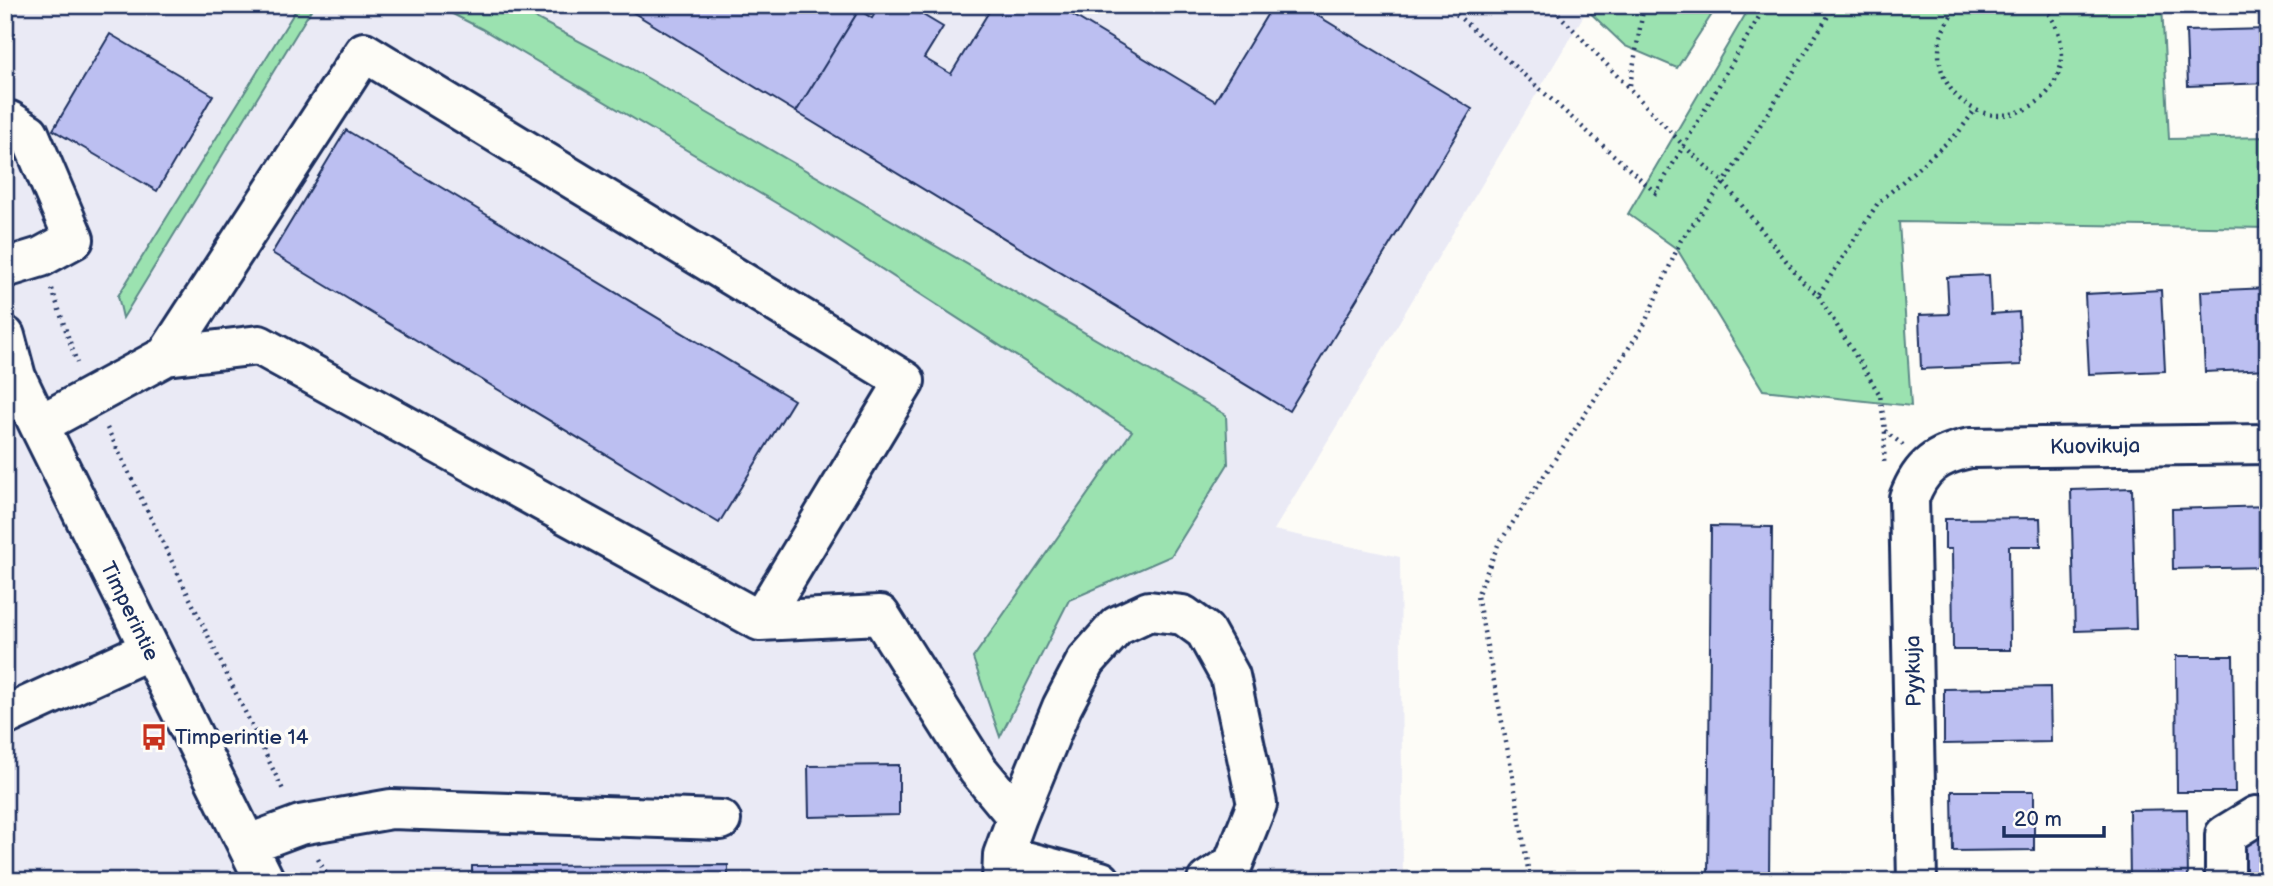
<svg xmlns="http://www.w3.org/2000/svg" width="2273" height="886" font-family="'Balsamiq Sans',sans-serif">
<rect width="100%" height="100%" fill="#fdfcf7"/>
<filter id="ink" filterUnits="userSpaceOnUse"><feTurbulence type="fractalNoise" baseFrequency=".0143" numOctaves="2"/><feDisplacementMap in="SourceGraphic" scale="14" xChannelSelector="R" yChannelSelector="G"/><feConvolveMatrix kernelMatrix="1 2 1 2 8 2 1 2 1" color-interpolation-filters="sRGB"/></filter>
<g filter="url(#ink)">
<!-- built -->
<path fill="#eaeaf5" d="M5,5h1585l-316,525 126,27 3,324h-1398z"/>
<!-- green -->
<path fill="#9be2b0" stroke="#5b8887" stroke-width="2" d="M299,5h15l-191,313 -5,-22z
M435,5h76l121,64 594,346 2,49 -57,92 -102,44 -69,137 -27,-79 159,-227 -317,-205 -333,-197z
M1582,5h136l-41,63 -52,-22z
M1751,5h411l7,134 99,-2v91l-369,-6 12,184 -148,-16 -86,-141 -49,-35z"/>
<!-- building -->
<path fill="#bcbff1" stroke="#1b2f5e" stroke-width="2" d="M621,5h241l-66,107z
M880,5h26l37,22 -19,31 27,16 42,-69h63l159,96 58,-96h27l172,104 -183,302 -493,-299 63,-102 13,8z
M2268,29v54l-80,3 -2,-55z
M110,34l103,61 -56,96 -104,-61z
M346,130l448,270 -75,123 -447,-270z
M1989,275l2,39 28,-2 2,53 -100,4 -2,-54 30,-1 -2,-37z
M2268,288v81l-63,3 -4,-81z
M2161,290l4,81 -76,3 -4,-80z
M2132,488l4,141 -61,2 -4,-141z
M2268,506v61l-95,2 -1,-60z
M2040,518l1,28h-32l1,104h-57l-1,-101h-7v-30z
M1711,526l61,1 -3,354h-61z
M2176,656h57l2,136h-58z
M2050,687l1,55 -107,2v-55z
M899,765v50l-90,2 -1,-51z
M1952,791h82v59l-81,1z
M2187,809l1,72h-58l-1,-71z
M2238,834h30v47h-29z
M728,865v16h-256v-15z"/>
<g fill="none" stroke-linecap="round" stroke-linejoin="round">
<defs>
<path id="minor" d="M5,121h5l19,12 45,106 -33,18 -36,11
M5,336l11,41 23,48 226,456
M166,356l198,-304 541,329 -145,240
M39,425l127,-69 93,-11 501,276 120,-6 98,155 39,47
M5,716l144,-66
M249,844l51,-19 91,-16 330,11
M1003,855l98,26
M1002,881l1,-26 14,-38 45,-110 24,-46 31,-35 32,-15 34,4 22,16 25,45 27,128 -24,60 -26,17
M1917,881l-8,-383c12,-32 28,-43 61,-50l298,-4
M2225,881v-46l31,-19"/>
</defs>
<!-- minor casing -->
<use href="#minor" stroke="#1b2f5e" stroke-width="44"/>
<!-- path -->
<path stroke="#1b2f5e" stroke-width="4.5" stroke-dasharray="2 5" stroke-linecap="butt" d="M1446,5l210,188 110,-188
M1835,5l-111,178 80,100 14,12 62,100 5,35 -1,36
M1960,5c-58,59 16,145 80,95 12,-10 21,-27 22,-42 0,-20 -6,-41 -23,-53
M2044,8l20,-3
M1630,85l14,-80
M52,289l25,74
M1819,294l59,-91 80,-70 17,-23
M107,428l177,364
M1885,431l18,14
M318,859l12,22
M1530,881l-18,-109 -35,-176 21,-51 146,-220 37,-85 43,-57 -40,-37 -134,-141"/>
<!-- minor -->
<use href="#minor" stroke="#fdfcf7" stroke-width="38"/>
</g>
</g>
<!-- icons -->
<defs>
<symbol id="bus-bare" viewBox="-9 -9 18 18"><path d="M-5-6H5V4H4V6H2V4H-2V6H-4V4H-5ZM-3.5-4V0h7V-4ZM-3.5 1.2v1.5H-2V1.2ZM2 1.2v1.5H3.5V1.2Z" fill="#c8321e" stroke="#fdfcf7" stroke-width="2.5" paint-order="stroke"/></symbol>
</defs>
<g fill-rule="evenodd">
<use href="#bus-bare" x="135" y="718" width="38" height="38"/>
</g>
<g text-anchor="middle" stroke-width="7" stroke-linejoin="round" paint-order="stroke">
<!-- street labels -->
<g font-size="21" fill="#1b2f5e" stroke="#fdfcf7">
<text transform="translate(2095 446) rotate(-1)" y="7">Kuovikuja</text>
<text transform="translate(130 611) rotate(64)" y="7">Timperintie</text>
<text transform="translate(1913 671) rotate(-91)" y="7">Pyykuja</text>
</g>
<!-- poi labels -->
<g font-size="21" fill="#1b2f5e" stroke="#fdfcf7" text-anchor="start">
<text x="175" y="744">Timperintie 14</text>
</g>
</g>
<!-- margin -->
<rect width="2273" height="886" fill="none" stroke="#fdfcf7" stroke-width="28"/>
<rect x="14" y="14" width="2245" height="858" fill="none" stroke="#1b2f5e" stroke-width="2.5" filter="url(#ink)"/>
<!-- scale -->
<path d="M2004 826v10h100v-10" fill="none" stroke="#1b2f5e" stroke-width="3.5"/>
<text x="2014" y="826" font-size="21" fill="#1b2f5e" stroke="#fdfcf7" stroke-width="5" paint-order="stroke">20 m</text>
</svg>
